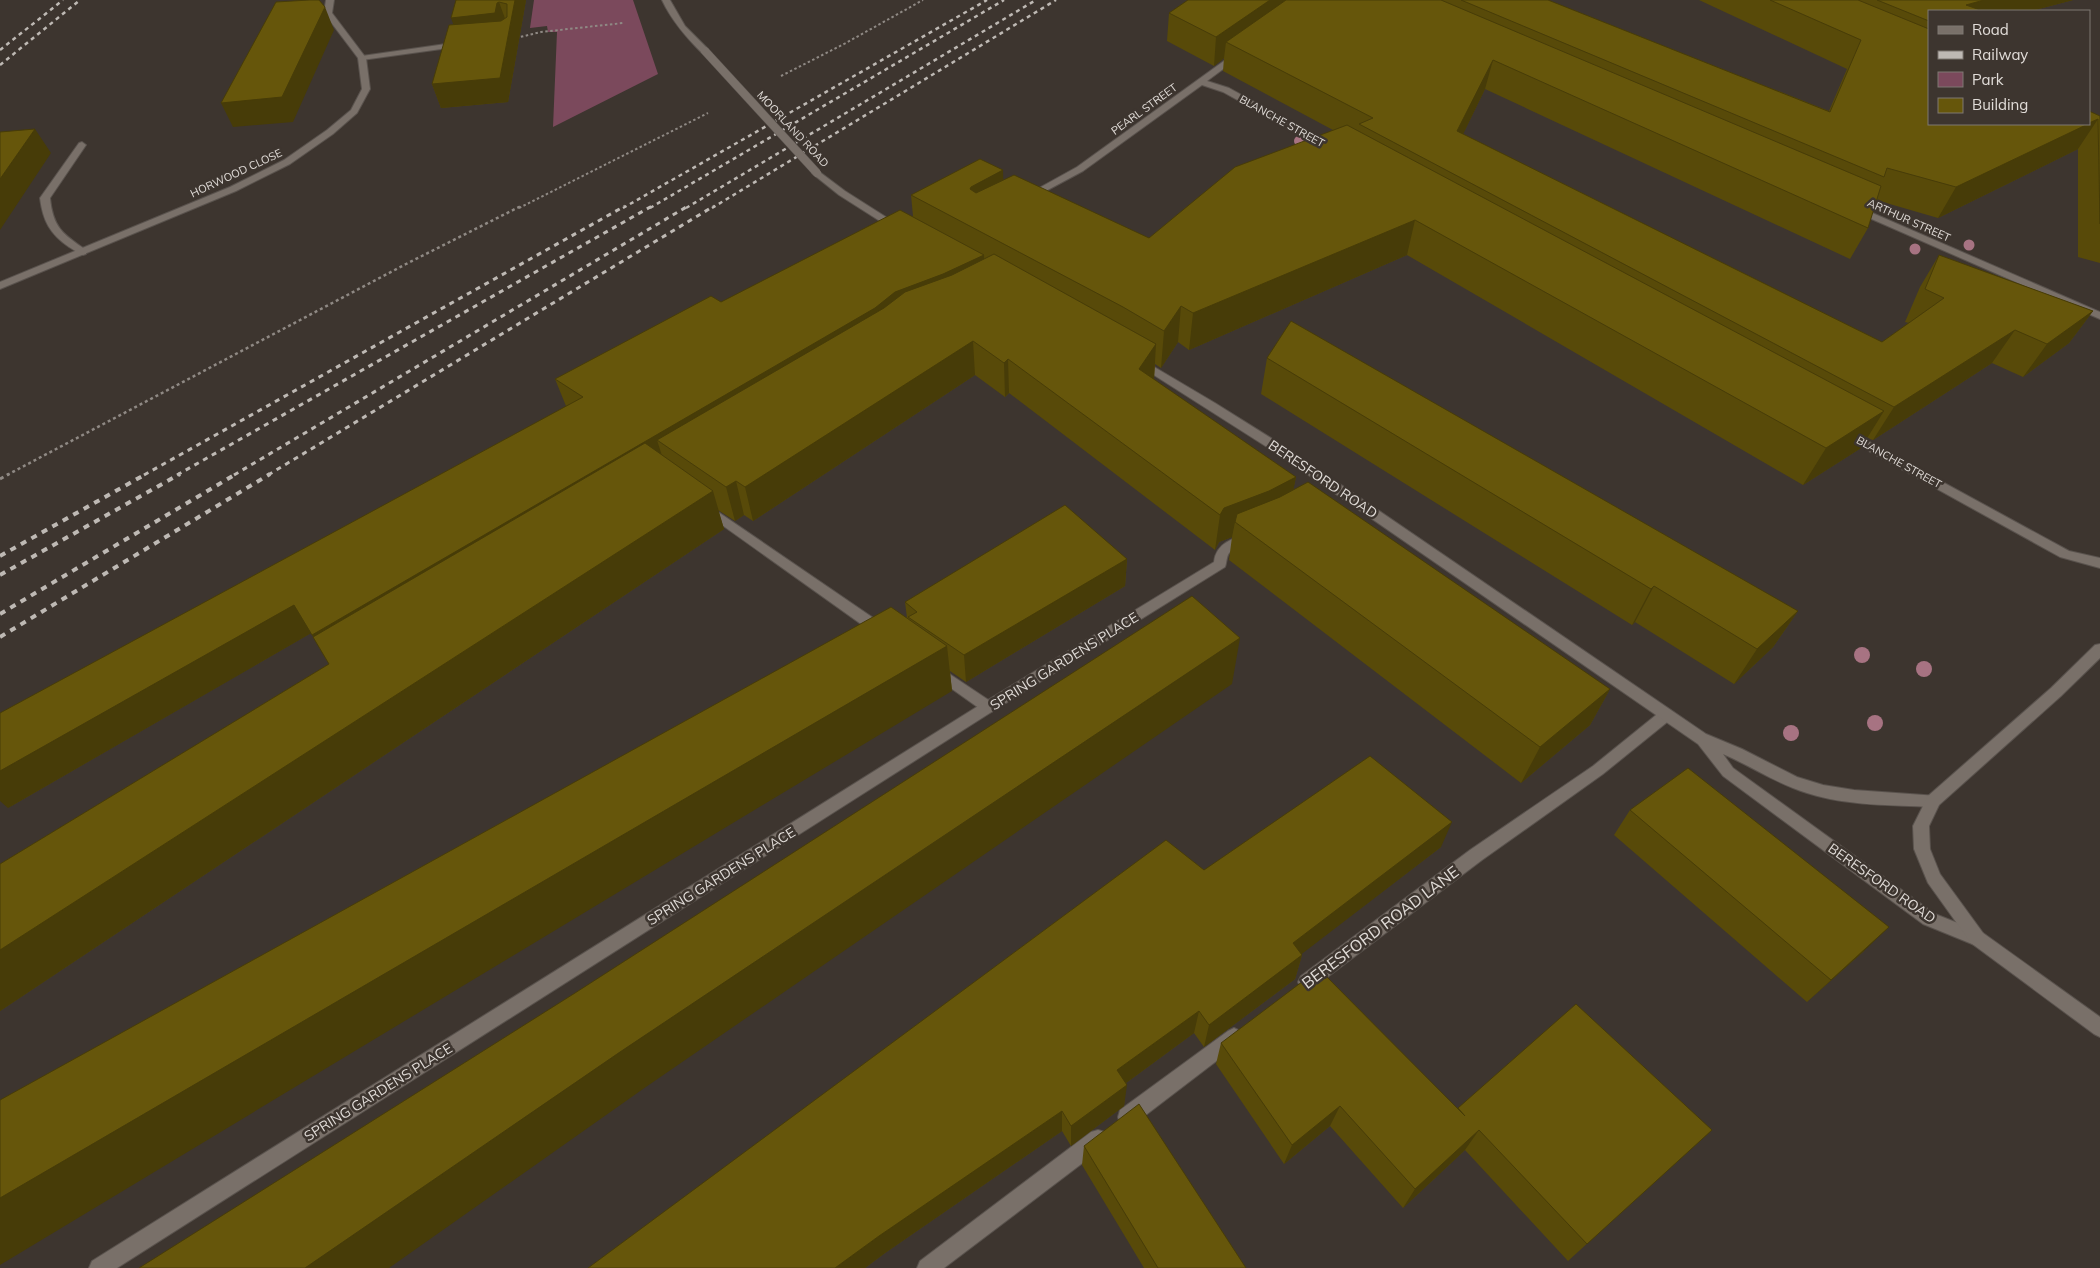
<svg xmlns="http://www.w3.org/2000/svg" width="2100" height="1268" font-family="Mulish,sans-serif">
<rect width="100%" height="100%" fill="#3d352f"/>
<!-- green -->
<path fill="#7b495c" d="M534,0h99l25,74 -105,53 4,-95h-9l-1,-6 -17,2z"/>
<g fill="none" stroke-linecap="round" stroke-linejoin="round">
<defs>
<path id="service" d="M460,42h3v4l-101,14 -4,-2 4,-2z
M82,142l4,3 -36,53c3,30 13,36 36,52v4l-3,1c-5,-2 -9,-5 -14,-8 -19,-13 -26,-26 -29,-49l39,-55z
M705,503l180,123 2,4 -2,4h-10l-174,-124 -2,-3z
M936,665l57,38 2,4 -2,4 -5,2 -5,-2 -52,-37 -2,-4 2,-4z
M1666,709l5,2 2,4 -2,4 -68,55 -121,86 -169,128 -6,2 -6,-2 -3,-6 3,-6 169,-126 123,-84 68,-55z
M1234,1028l6,3 3,6 -3,6 -106,81 -7,2 -7,-2 -2,-7 2,-7 108,-79z
M1098,1130l7,2 2,7 -2,7 -161,122h-27l3,-7 171,-129z"/>
<path id="minor" d="M326,0h8l-2,13 34,45 4,31 -13,24 -24,21 -43,30 -54,27 -236,98v-7l230,-95 54,-27 43,-30 24,-20 11,-21 -4,-31 -34,-45z
M1235,53l7,2 -35,26 22,7 103,57v4h-6l-103,-57 -21,-7 -119,86 -54,29h-6l-2,-2 56,-31z
M1854,205l246,107v7l-249,-109 -2,-2z
M1849,431l220,120 31,7v10l-40,-11 -215,-119 -2,-3 2,-3z
M1249,534l5,1 1,3c-5,8 -18,6 -25,14 -4,4 -3,10 -5,15l-232,144 -876,557h-28l3,-7 891,-558 231,-141c2,-19 19,-24 35,-28z"/>
<path id="tertiary" d="M662,0h8l15,26 23,23v4h-6c-16,-16 -30,-32 -40,-53z
M817,170l28,21 55,35v4h-6l-55,-35 -25,-20 -2,-2z
M1139,358l76,45 72,45 419,286 36,15 55,28 26,8 31,5 84,6 3,5 -3,5 -5,1c-42,-2 -86,-1 -126,-14 -30,-9 -56,-27 -84,-39l10,14 202,146 48,19 2,5 -2,5 -6,3 -54,-22 -200,-148 -25,-32 -420,-290 -143,-91 -1,-2 1,-2z"/>
<path id="secondary" d="M2100,644v14l-39,38 -122,109 -10,21 1,23 10,25 43,59 117,84v20l-6,-3 -123,-91 -43,-60 -14,-34 -1,-23 15,-30 123,-108 44,-43z"/>
</defs>
<!-- service casing -->
<use href="#service" stroke="#59524d" stroke-width="2"/>
<!-- minor casing -->
<use href="#minor" stroke="#59524d" stroke-width="2"/>
<!-- tertiary casing -->
<use href="#tertiary" stroke="#59524d" stroke-width="2"/>
<!-- secondary casing -->
<use href="#secondary" stroke="#59524d" stroke-width="2"/>
<!-- path-far2 -->
<path stroke="#8f8984" stroke-width="2" stroke-dasharray="2.5 2.5" stroke-linecap="butt" d="M516,38l25,-6 82,-9
M781,76l63,-32 79,-44
M519,208l189,-95"/>
<!-- path-far1 -->
<path stroke="#8f8984" stroke-width="2.5" stroke-dasharray="3 3" stroke-linecap="butt" d="M7,475l399,-211 115,-58"/>
<!-- path -->
<path stroke="#8f8984" stroke-width="3" stroke-dasharray="4 4" stroke-linecap="butt" d="M0,479l9,-5"/>
<!-- service -->
<use href="#service" fill="#797069" fill-rule="evenodd"/>
<!-- minor -->
<use href="#minor" fill="#797069" fill-rule="evenodd"/>
<!-- tertiary -->
<use href="#tertiary" fill="#797069" fill-rule="evenodd"/>
<!-- secondary -->
<use href="#secondary" fill="#797069" fill-rule="evenodd"/>
<!-- rail-far2 -->
<path stroke="#beb9b4" stroke-width="2.5" stroke-dasharray="4 4" stroke-linecap="butt" d="M0,50l63,-50
M0,65l80,-65
M623,208l364,-208
M650,208l354,-208
M686,208l350,-208
M712,208l344,-208"/>
<!-- rail-far1 -->
<path stroke="#beb9b4" stroke-width="3" stroke-dasharray="5 5" stroke-linecap="butt" d="M144,475l481,-269
M177,475l475,-269
M234,475l454,-269
M268,475l446,-269"/>
<!-- rail -->
<path stroke="#beb9b4" stroke-width="4" stroke-dasharray="6 6" stroke-linecap="butt" d="M0,556l146,-82
M0,575l180,-101
M0,614l236,-140
M0,637l270,-163"/>
<defs>
<path id="tertiary-bridge" d="M705,51l112,122"/>
</defs>
<!-- tertiary-bridge casing -->
<use href="#tertiary-bridge" stroke="#59524d" stroke-width="9" stroke-linecap="butt"/>
<!-- tertiary-bridge -->
<use href="#tertiary-bridge" stroke="#797069" stroke-width="8"/>
</g>
<!-- trees -->
<g fill="#a77382">
<circle cx="1299" cy="141" r="5"/>
<circle cx="1969" cy="245" r="5.5"/>
<circle cx="1915" cy="249" r="5.5"/>
<circle cx="1862" cy="655" r="8"/>
<circle cx="1924" cy="669" r="8"/>
<circle cx="1875" cy="723" r="8"/>
<circle cx="1791" cy="733" r="8"/>
</g>
<!-- wall -->
<path fill="#584a09" d="M456,0h70l-18,102 -67,6 -9,-24 21,-59z
M1188,0h360l281,111 18,-42 -148,-69h374l-42,11h-102v113l171,-8v147l-22,-6v-108l-140,69 -62,-18 -8,28 -18,31 -365,-170 -22,45 419,208 27,-19 -4,-1 15,-35 19,-32 154,56 -24,32 -46,34 -31,-14 -119,77 -6,-2 -6,10 -58,37 -396,-230 -218,95 -11,-8 -17,26 -6,-4 -1,14 -1,1 143,98 -3,13 317,199 -20,36 -69,58 -292,-223 3,-23 -13,5 -4,8 -206,-157 -4,4 -30,-22 -222,146 -9,-6 -9,6 -17,-11 6,19 -724,482v-147l329,-200 -18,-31 -303,175 558,-402 -11,-27 166,-77 192,-86 -2,-21 92,-15 146,58 184,-108 -110,-59 1,-13 -10,8 -47,-25 2,-28z
M1267,358l531,253 -25,36 -39,37 -99,-62 -3,3 -371,-231z
M1127,559l-2,27 -159,96 -16,-11 2,20 -45,-73 -2,-16z
M1630,810l234,141 -57,51 -193,-167z
M1441,847l-140,107 1,1 -7,24 -91,68 -10,-14 -68,50 -2,23 -53,40 -9,-15 -177,122 -20,15h-277l616,-398z
M1221,1043l237,65 254,22 -144,131 -103,-111 -62,58 -73,-82 -46,38 -68,-100z
M1084,1146l162,122h-102l-62,-103z"/>
<!-- shaded-wall -->
<path fill="#473c08" d="M515,0h11l-18,102 -67,6 -9,-24 68,-6z
M1270,0h35l-79,42 -2,16 -10,8 2,-29z
M1984,0h89l-42,11h-68l3,-6z
M499,2l8,22 -48,16 -8,-22z
M325,7l9,23 -41,92 -60,5 -12,-24z
M1493,60l-8,29 -35,72 7,-30z
M2098,119l-20,30 -140,69 18,-31z
M35,129l16,24 -51,77v-51z
M1003,170l1,34 -31,17 -3,-32 1,-2z
M1415,220l-8,35 -218,95 4,-37z
M984,255l1,26 -328,159 7,22 -334,199 -18,-26 583,-343z
M1181,306l-3,36 -17,26 3,-37z
M2093,311l-24,32 -46,34 24,-33z
M2015,330l-23,33 -119,77 21,-33z
M973,341l2,34 -222,146 -8,-34z
M1156,344l-2,34 -17,25 2,-34z
M1008,359l1,34 -4,4 -1,-34z
M1884,411l-23,37 -58,37 23,-37z
M1296,477l-7,34 -54,11 -3,15 -13,5 -4,8 5,-35 4,-7z
M736,481l8,34 -9,6 -9,-34z
M713,491l11,38 -724,482v-61z
M1127,559l-2,27 -159,96 -2,-27z
M1654,586l-19,36 -3,3 19,-36z
M294,605l19,27 -305,176 -8,-7v-30z
M1798,611l-25,36 -39,37 23,-35z
M1240,638l-8,46 -589,405 -254,179h-84l315,-216z
M947,646l5,45 -952,574v-67z
M1610,689l-20,36 -69,58 19,-36z
M1452,822l-11,25 -155,119 7,-23z
M1889,927l-25,24 -57,51 24,-22z
M1302,955l-7,24 -91,68 5,-22z
M1199,1011l-5,22 -79,58 2,-21z
M1127,1085l-3,21 -53,40v-20z
M1340,1106l-10,20 -46,38 8,-19z
M1062,1111v20l-177,122 -20,15h-30l44,-32z
M1479,1130l-14,20 -62,58 12,-19z"/>
<!-- building -->
<path fill="#66560b" stroke="#473c08" d="M309,0h10l6,7 -43,90 -61,6 55,-101z
M456,0h59l-15,78 -68,6 17,-59 52,-4 6,-4v-13l-8,-2 -2,1 -2,10 -44,5z
M1188,0h82l-54,37 -47,-24z
M1286,0h155l440,186 -13,42 -375,-168 -36,71 425,211 62,-44 -19,-9 14,-34 154,56 -46,33 -32,-14 -121,77 -535,-283 14,-6 -147,-76z
M1461,0h87l282,112 31,-72 -91,-40h88l71,29v95h159l-132,63 -69,-19 -3,9z
M1877,0h107l-18,5 17,6h-54v10z
M2089,111l11,5v108l-2,-105 -9,4z
M1347,125l537,286 -58,37 -411,-228 -222,93 -12,-7 -17,25 -41,-24 -212,-112 69,-36 23,11 -32,17 -1,2 6,4 38,-18 135,63 86,-71z
M35,129l-35,50v-47z
M900,210l84,45 -41,19 -48,18 -20,16 -563,327 -18,-30 -294,166v-58l583,-316 -28,-18 156,-83 10,6z
M994,254l162,90 -17,25 157,108 -27,14 -45,17 -4,7 -212,-156 -4,4 -31,-22 -228,146 -9,-6 -10,6 -69,-47 227,-132 21,-16 47,-17z
M1291,321l507,290 -41,38 -103,-63 -3,3 -384,-231z
M645,443l68,48 -713,459v-86l329,-200 -16,-27z
M1308,482l302,207 -70,58 -305,-225 2,-8 43,-17z
M1065,505l62,54 -163,96 -56,-38 9,-5 -12,-10z
M1192,596l48,42 -620,414 -315,216h-166l436,-275z
M891,607l56,39 -947,552v-98z
M1370,756l82,66 -159,121 9,12 -93,70 -10,-14 -82,59 10,15 -56,41 -9,-15 -183,125 -44,32h-247l578,-428 38,30z
M1688,768l201,159 -58,53 -201,-170z
M1319,969l146,147 -7,-8 118,-104 136,126 -125,114 -108,-114 -64,59 -75,-83 -48,39 -71,-102z
M1139,1104l107,164h-88l-74,-122z"/>
<g text-anchor="middle" stroke-width="5" stroke-linejoin="round" paint-order="stroke">
<!-- far-street labels -->
<g font-size="11" fill="#e1dcd8" stroke="#3d352f">
<text transform="translate(1144 109) rotate(-36)" y="4">PEARL STREET</text>
<text transform="translate(1282 121) rotate(29)" y="4">BLANCHE STREET</text>
<text transform="translate(793 129) rotate(47)" y="4">MOORLAND ROAD</text>
<text transform="translate(236 173) rotate(-25)" y="4">HORWOOD CLOSE</text>
<text transform="translate(1909 220) rotate(24)" y="4">ARTHUR STREET</text>
<text transform="translate(1899 462) rotate(29)" y="4">BLANCHE STREET</text>
</g>
<!-- street labels -->
<g font-size="14" fill="#e1dcd8" stroke="#3d352f">
<text transform="translate(1323 479) rotate(34)" y="5">BERESFORD ROAD</text>
<text transform="translate(1064 661) rotate(-32)" y="5">SPRING GARDENS PLACE</text>
<text transform="translate(721 876) rotate(-32)" y="5">SPRING GARDENS PLACE</text>
<text transform="translate(1882 883) rotate(35)" y="5">BERESFORD ROAD</text>
<text transform="translate(378 1092) rotate(-32)" y="5">SPRING GARDENS PLACE</text>
</g>
<!-- near-street labels -->
<g font-size="16" fill="#e1dcd8" stroke="#3d352f">
<text transform="translate(1380 927) rotate(-37)" y="6">BERESFORD ROAD LANE</text>
</g>
</g>
<!-- legend -->
<rect x="1928" y="10" width="162" height="115" fill="#3d352f" stroke="#7f7873"/>
<rect x="1938" y="26" width="25" height="8" fill="#797069" stroke="#7f7873"/>
<text x="1972" y="35" font-size="15" fill="#e1dcd8">Road</text>
<rect x="1938" y="51" width="25" height="8" fill="#beb9b4" stroke="#7f7873"/>
<text x="1972" y="60" font-size="15" fill="#e1dcd8">Railway</text>
<rect x="1938" y="72" width="25" height="15" fill="#7b495c" stroke="#7f7873"/>
<text x="1972" y="85" font-size="15" fill="#e1dcd8">Park</text>
<rect x="1938" y="98" width="25" height="15" fill="#66560b" stroke="#7f7873"/>
<text x="1972" y="110" font-size="15" fill="#e1dcd8">Building</text>
</svg>
